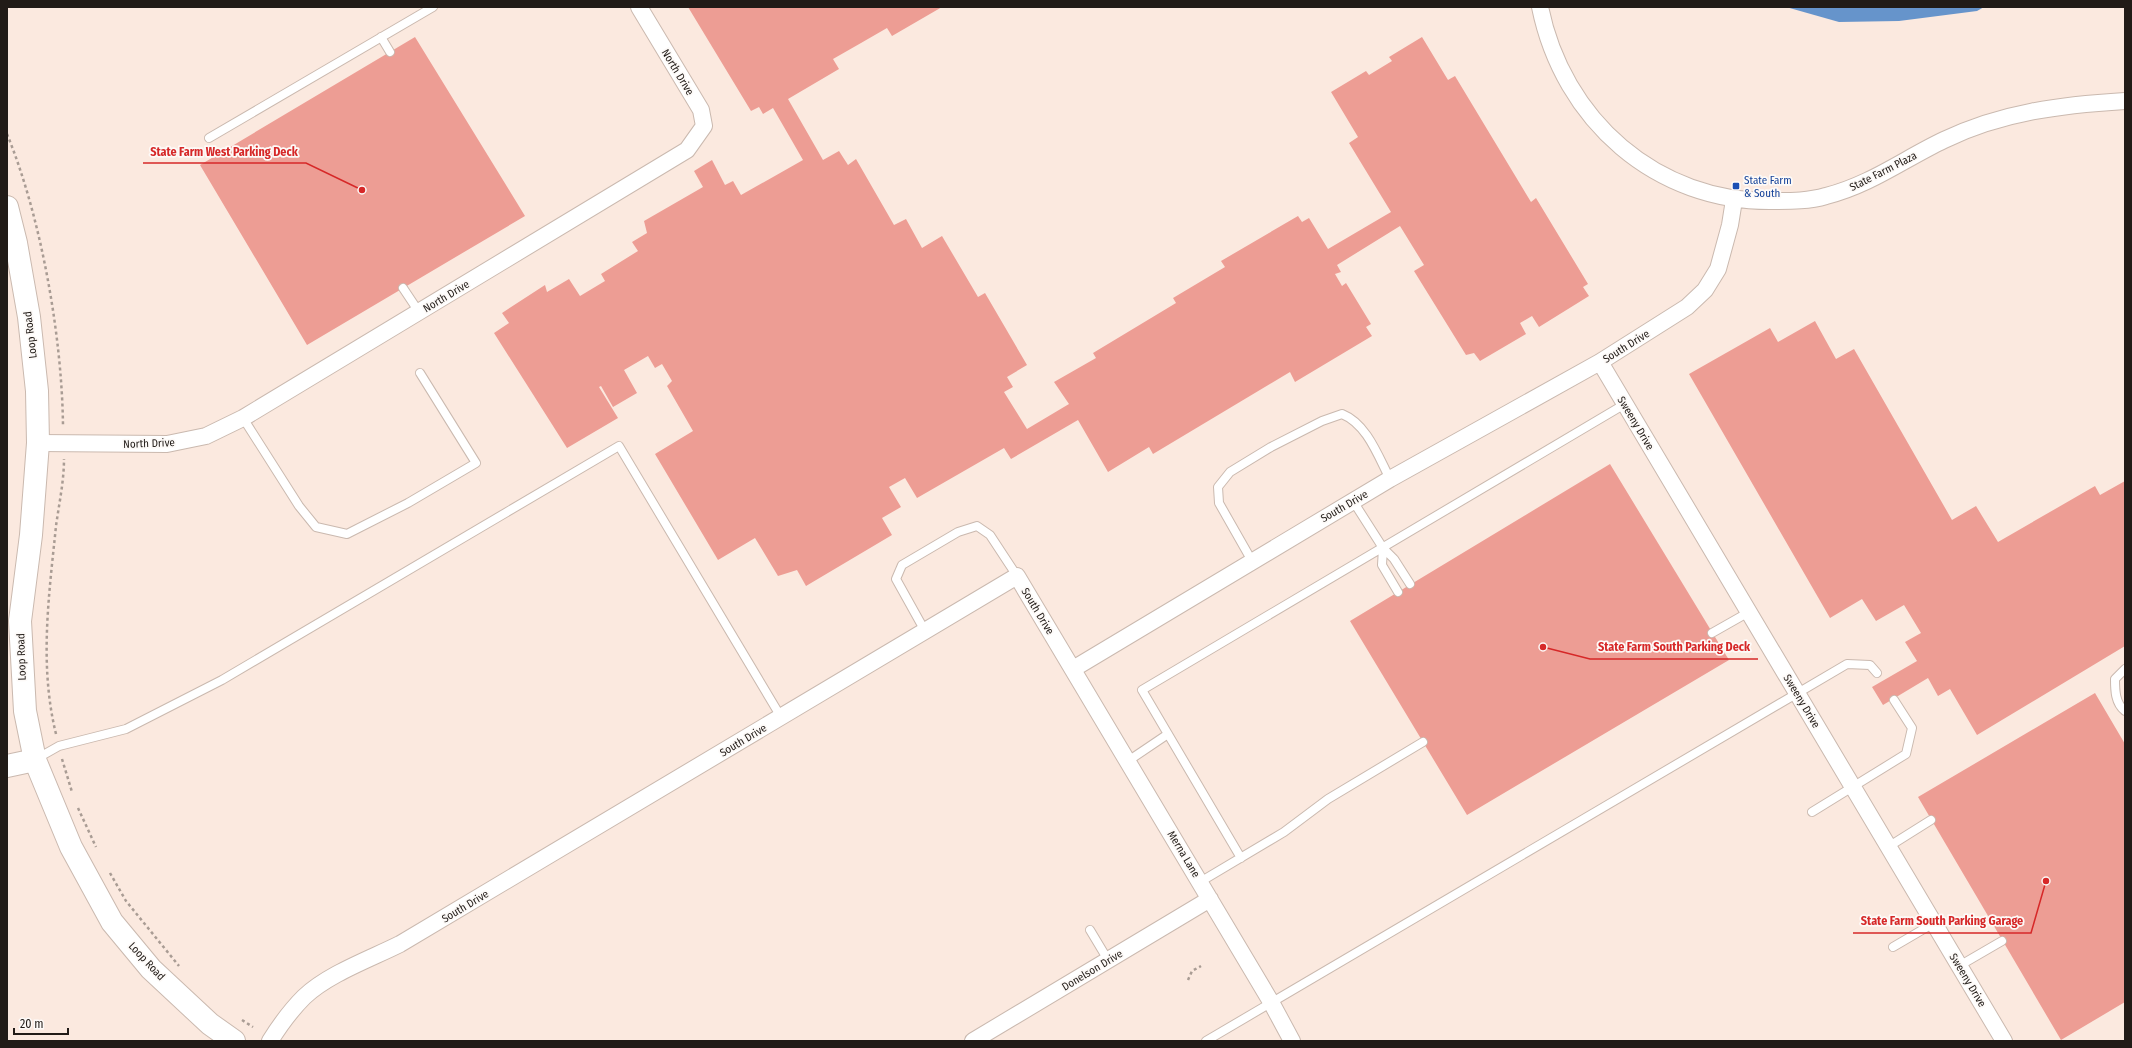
<svg xmlns="http://www.w3.org/2000/svg" width="2132" height="1048" font-family="'Fira Sans Condensed',sans-serif">
<rect width="100%" height="100%" fill="#fbe9df"/>
<!-- water -->
<path fill="#6694cb" d="M1786,7h198l-7,4 -78,10 -60,1z"/>
<!-- building -->
<path fill="#ed9d94" d="M688,7h254l-50,29 -5,-8 -26,15 -28,16 6,10 -51,30 35,61 16,-9 9,14 8,-6 38,66 12,-6 16,29 20,-12 36,61 7,-4 42,72 -20,12 6,10 -9,5 23,37 42,-25 -15,-22 42,-24 -3,-5 83,-50 -3,-5 52,-31 -4,-6 77,-45 4,6 7,-4 19,31 63,-37 -42,-69 9,-6 -27,-45 35,-21 3,4 23,-14 -3,-4 33,-20 26,43 7,-4 76,126 5,-4 52,86 -5,3 6,9 -50,31 -7,-11 -12,7 6,11 -46,27 -6,-8 -8,2 -52,-84 10,-6 -24,-39 -63,39 4,7 -6,2 7,12 4,-3 25,41 -5,3 6,9 -77,46 -5,-10 -137,82 -4,-7 -41,25 -30,-52 -67,39 -7,-11 -87,50 -12,-20 -16,9 12,20 -19,11 10,17 -86,51 -9,-16 -19,6 -23,-38 -37,22 -63,-106 38,-23 -26,-45 5,-5 -10,-17 -7,4 -7,-12 -24,14 13,23 -24,14 -12,-21 -2,1 19,31 -51,30 -73,-115 15,-10 -7,-10 43,-28 2,7 22,-13 11,17 25,-15 -4,-7 37,-23 -6,-9 15,-9 -3,-12 59,-34 -9,-16 18,-11 13,25 8,-4 8,14 62,-35 -30,-52 -10,6 -4,-7 -8,4z
M415,37l110,179 -218,129 -107,-180z
M1815,321l21,38 18,-10 98,171 24,-14 22,36 97,-56 5,9 25,-14v165l-148,89 -27,-46 -12,7 -10,-18 -45,27 -11,-18 45,-26 -12,-19 16,-9 -17,-28 -28,16 -14,-22 -32,19 -141,-244 81,-46 8,14z
M1610,464l119,196 -262,155 -117,-194z
M2095,693l30,51v258l-64,38 -143,-243z"/>
<g fill="none" stroke-linecap="round" stroke-linejoin="round">
<defs>
<path id="lane" d="M381,37l9,15
M209,138l224,-131
M403,288l16,24
M243,418l56,88 17,21 31,7 61,-31 68,-40 -56,-90
M1353,501l30,47 11,11 16,25
M1383,548l-1,17 16,27
M1252,561l-33,-58 -1,-16 12,-15 41,-25 51,-26 20,-7c25,10 36,42 48,65
M925,631l-29,-52 6,-14 56,-33 19,-6 13,9 27,41
M1712,633l37,-21
M2125,669l-10,10c0,11 0,24 10,32
M36,759l23,-13 67,-17 96,-49 397,-234 162,271
M1128,761l40,-27
M1812,812l94,-58 6,-26 -18,-28
M1888,847l43,-27
M1241,858l-99,-168 483,-286
M1200,882l84,-50 44,-33 95,-57
M1090,930l18,30
M1893,947l41,-24
M1959,966l43,-25
M1206,1041l641,-377 23,1 7,8"/>
<path id="street" d="M1540,7c23,113 116,196 234,194 18,0 35,0 52,-5 44,-11 78,-37 118,-56 58,-28 117,-35 181,-39
M1600,362l404,679
M38,443l129,1 39,-8 37,-18 444,-268 17,-24 -3,-16 -62,-103
M1073,669l317,-190 210,-117 87,-55 18,-17 13,-21 12,-44 4,-25
M270,1041c10,-16 20,-30 34,-44 24,-23 66,-38 96,-53l617,-368 254,426 21,39
M973,1041l237,-142"/>
<path id="secondary" d="M7,207l9,36 13,74 8,74 1,52 -7,92 -11,86 5,90 10,49 36,87 41,75 39,47 59,55 24,17
M7,766l28,-6"/>
</defs>
<!-- lane casing -->
<use href="#lane" stroke="#cab9af" stroke-width="10"/>
<!-- street casing -->
<use href="#street" stroke="#cab9af" stroke-width="18"/>
<!-- secondary casing -->
<use href="#secondary" stroke="#cab9af" stroke-width="24"/>
<!-- path -->
<path stroke="#a99c94" stroke-width="2.5" stroke-dasharray="3 3" stroke-linecap="butt" d="M7,134c34,83 55,202 56,292
M56,734c-17,-69 -7,-139 0,-208 3,-22 8,-45 8,-67
M62,759l10,33
M78,808l18,39
M110,873l16,28 53,65
M1188,980l4,-9 9,-5
M242,1020l11,7"/>
<!-- lane -->
<use href="#lane" stroke="#fff" stroke-width="8"/>
<!-- street -->
<use href="#street" stroke="#fff" stroke-width="16"/>
<!-- secondary -->
<use href="#secondary" stroke="#fff" stroke-width="22"/>
</g>
<!-- markers -->
<rect fill="#1a4fb4" stroke="#fdfaf8" stroke-width="1.5" x="1732" y="182" width="8" height="8" rx="2"/>
<g text-anchor="middle" stroke-width="3.5" stroke-linejoin="round" paint-order="stroke">
<!-- street labels -->
<g font-size="11" fill="#211b17" stroke="#fdfaf8">
<text transform="translate(678 72) rotate(59)" y="4">North Drive</text>
<text transform="translate(1883 171) rotate(-27)" y="4">State Farm Plaza</text>
<text transform="translate(446 296) rotate(-31)" y="4">North Drive</text>
<text transform="translate(30 335) rotate(-97)" y="4">Loop Road</text>
<text transform="translate(1626 346) rotate(-32)" y="4">South Drive</text>
<text transform="translate(1636 423) rotate(59)" y="4">Sweeny Drive</text>
<text transform="translate(149 443) rotate(-2)" y="4">North Drive</text>
<text transform="translate(1344 506) rotate(-30)" y="4">South Drive</text>
<text transform="translate(1038 611) rotate(59)" y="4">South Drive</text>
<text transform="translate(21 657) rotate(-92)" y="4">Loop Road</text>
<text transform="translate(1802 701) rotate(59)" y="4">Sweeny Drive</text>
<text transform="translate(743 740) rotate(-31)" y="4">South Drive</text>
<text transform="translate(1184 854) rotate(59)" y="4">Merna Lane</text>
<text transform="translate(465 906) rotate(-31)" y="4">South Drive</text>
<text transform="translate(147 961) rotate(47)" y="4">Loop Road</text>
<text transform="translate(1092 970) rotate(-31)" y="4">Donelson Drive</text>
<text transform="translate(1968 980) rotate(59)" y="4">Sweeny Drive</text>
</g>
<!-- transit labels -->
<g font-size="11" fill="#164399" stroke="#fdfaf8" text-anchor="start">
<text x="1744" y="184">State Farm<tspan x="1744" dy="13">&amp; South</tspan></text>
</g>
</g>
<!-- callouts -->
<path fill="none" stroke="#d62828" stroke-width="1.5" d="M362 190L306 163H143M1543 647L1590 659H1758M2046 881L2031 933H1853"/>
<g fill="#d62828" stroke="#fdfaf8" stroke-width="1.5">
<circle cx="362" cy="190" r="4"/>
<circle cx="1543" cy="647" r="4"/>
<circle cx="2046" cy="881" r="4"/>
</g>
<g font-size="12" text-anchor="middle" font-weight="bold" fill="#d62828" stroke="#fdfaf8" stroke-width="3.5" stroke-linejoin="round" paint-order="stroke">
<text x="224" y="156">State Farm West Parking Deck</text>
<text x="1674" y="651">State Farm South Parking Deck</text>
<text x="1942" y="925">State Farm South Parking Garage</text>
</g>
<!-- border -->
<rect width="2132" height="1048" fill="none" stroke="#211b17" stroke-width="16"/>
<!-- scale -->
<path d="M14 1028v6h54v-6" fill="none" stroke="#211b17" stroke-width="2"/>
<text x="20" y="1028" font-size="12" fill="#211b17" stroke="#fdfaf8" stroke-width="3" paint-order="stroke">20 m</text>
</svg>
